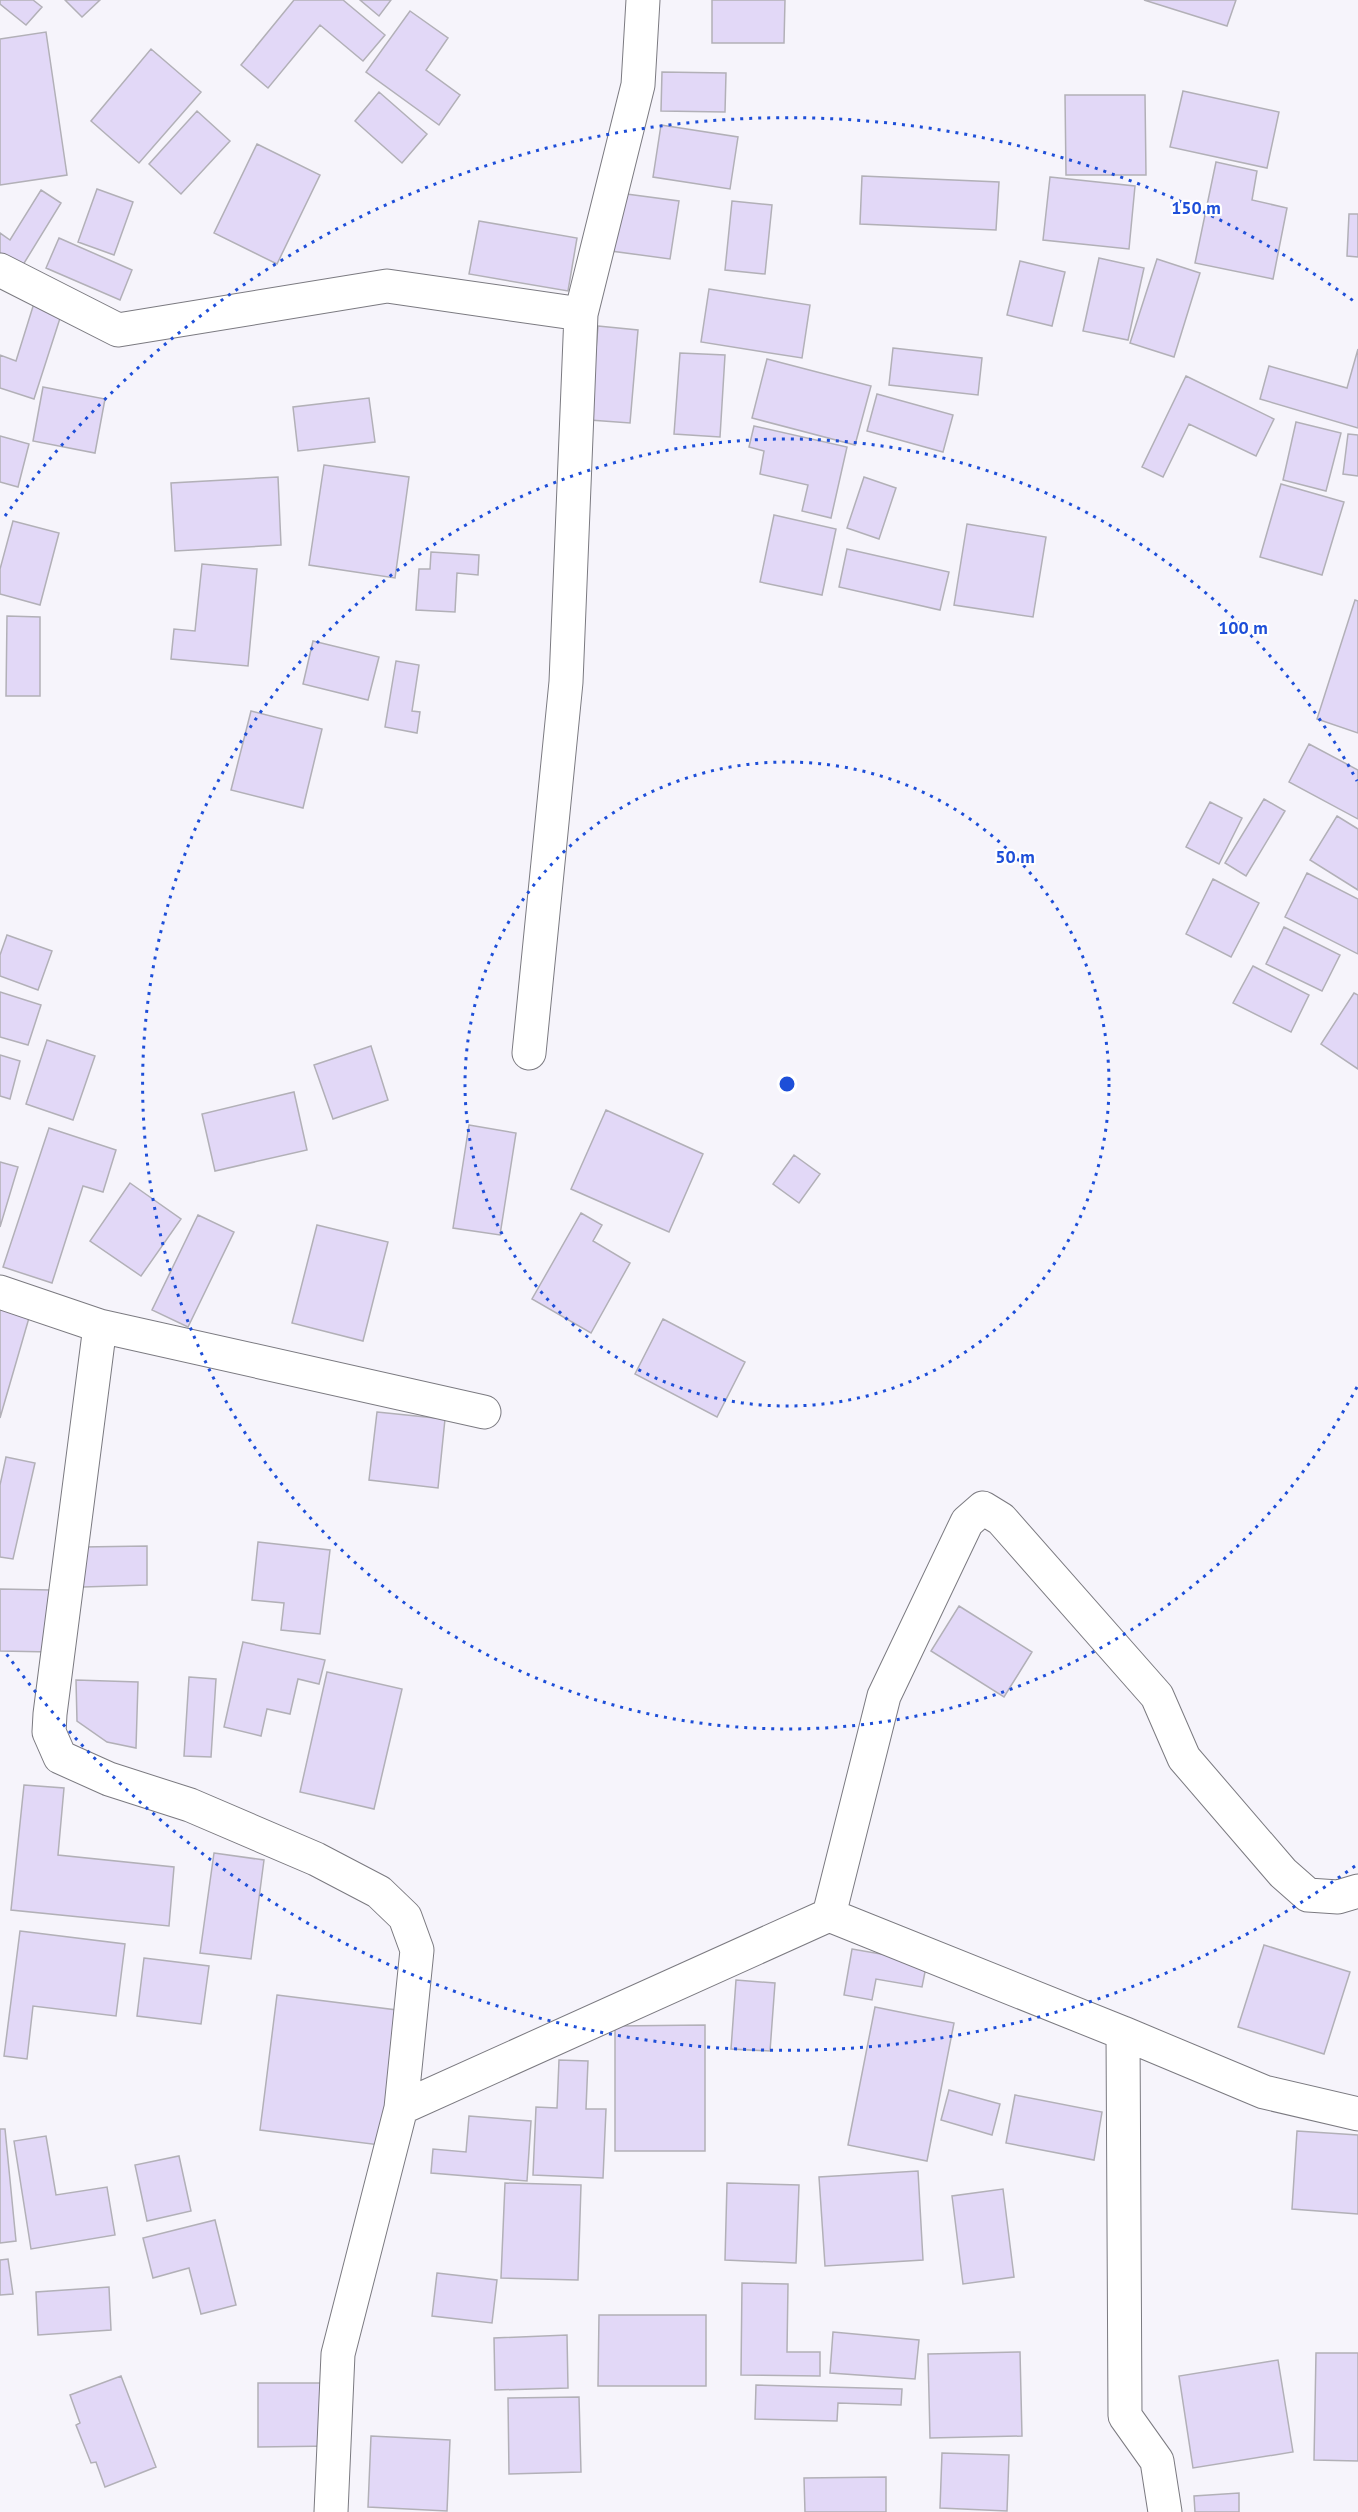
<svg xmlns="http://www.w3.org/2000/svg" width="1358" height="2512" font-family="'PT Sans',sans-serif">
<rect width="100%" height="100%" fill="#f6f4fb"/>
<!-- building -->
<path fill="#e2d8f7" stroke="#b2b0b7" stroke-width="1.5" d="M0,0h33l9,7 -16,18 -26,-21z
M65,0h35l-18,17z
M294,0h49l42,35 -22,26 -43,-36 -52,63 -27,-23z
M360,0h31l-12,16z
M712,0h73l-1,43h-72z
M1144,0h92l-9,26z
M410,11l38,27 -22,32 34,25 -21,30 -73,-53z
M46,32l21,143 -67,10v-146z
M151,49l50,43 -62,71 -48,-42z
M662,72l64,1 -1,39 -64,-1z
M1183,91l96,21 -12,56 -97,-21z
M379,92l48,42 -25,29 -47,-42z
M1065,95h80l1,80h-80z
M197,111l33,30 -49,53 -32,-30z
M661,125l77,12 -8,52 -77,-12z
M257,144l63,31 -43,89 -63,-31z
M1216,162l41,9 -5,29 35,8 -14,71 -78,-16z
M862,176l137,6 -3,48 -136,-6z
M1050,177l85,9 -6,63 -86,-9z
M97,189l36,13 -19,53 -36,-13z
M41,190l20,13 -43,70 -18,-11v-29l10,7z
M619,193l60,8 -9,58 -59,-8z
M732,201l40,4 -7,69 -40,-4z
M1349,214h9v43l-11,-1z
M479,221l98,17 -9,53 -99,-17z
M59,238l73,32 -12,30 -74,-32z
M1099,258l45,10 -16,72 -45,-9z
M1157,259l43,14 -26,84 -44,-14z
M1020,261l45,11 -13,54 -45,-11z
M709,289l101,16 -8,53 -101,-16z
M35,300l28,9 -29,90 -34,-11v-33l16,6z
M598,326l40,4 -8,93 -40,-3z
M893,348l89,10 -4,37 -89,-10z
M1358,349v79l-98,-29 9,-33 78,22z
M680,353l45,2 -5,82 -46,-3z
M767,359l104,27 -16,59 -103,-27z
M1186,376l88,43 -18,37 -67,-32 -26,53 -21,-10z
M43,387l62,12 -10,54 -62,-12z
M877,394l76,21 -10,37 -76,-21z
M369,398l6,44 -77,9 -5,-44z
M1296,422l45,11 -15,58 -43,-11z
M754,426l93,21 -16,71 -29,-7 6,-26 -48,-11 4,-23 -15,-4z
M1348,434l10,1v41l-15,-2z
M0,436l29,8 -11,43 -18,-5z
M324,465l85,12 -14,101 -86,-13z
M278,477l3,68 -106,6 -4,-68z
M864,477l32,11 -17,51 -32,-11z
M1281,484l63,18 -22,73 -62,-18z
M774,515l62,14 -14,66 -62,-13z
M13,521l46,12 -19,72 -40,-11v-25z
M967,524l79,13 -13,80 -79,-12z
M847,549l102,23 -9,38 -101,-23z
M431,552l48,3 -1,20 -21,-2 -2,39 -39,-2 3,-41h11z
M202,564l55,5 -9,97 -77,-7 3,-30 21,2z
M1355,600l3,1v132l-41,-14z
M7,616l33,1v79h-34z
M313,641l66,16 -11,43 -65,-16z
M396,661l23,4 -7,46 8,1 -3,21 -32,-6z
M251,711l71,18 -19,79 -72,-18z
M1309,744l49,26v49l-69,-37z
M1264,799l21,12 -39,65 -21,-13z
M1210,802l32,16 -23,46 -33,-17z
M1337,816l21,13v61l-48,-30z
M1307,873l51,26v55l-73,-37z
M1213,879l46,24 -28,54 -45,-23z
M1284,927l56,28 -18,36 -56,-27z
M7,935l45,16 -14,39 -38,-14v-21z
M1253,966l56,29 -18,37 -58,-29z
M0,992l41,13 -13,40 -28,-8z
M1354,993l4,2v74l-37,-25z
M47,1040l48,16 -22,64 -47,-16z
M371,1046l17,54 -55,19 -19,-54z
M0,1055l20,6 -10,38 -10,-3z
M294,1092l13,58 -92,21 -13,-57z
M606,1110l97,44 -34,78 -98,-43z
M469,1125l47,8 -16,102 -47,-7z
M49,1128l67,22 -13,42 -20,-6 -31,97 -49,-16z
M794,1155l26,19 -21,29 -26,-19z
M0,1162l18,5 -18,60z
M130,1183l51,36 -40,57 -51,-35z
M581,1213l21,12 -9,16 37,22 -39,70 -59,-34z
M198,1215l36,17 -46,95 -36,-17z
M317,1225l71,17 -25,99 -71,-18z
M0,1302l31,9 -31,107z
M663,1319l82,43 -28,55 -82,-43z
M377,1412l68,7 -7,69 -69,-8z
M6,1457l29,6 -22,96 -13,-2v-72z
M258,1542l72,8 -10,84 -39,-4 3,-27 -32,-3z
M147,1546v39l-64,2 -1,-40z
M0,1589l52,1 -1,62 -51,-1z
M959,1606l73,46 -28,45 -73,-46z
M243,1642l82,18 -6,24 -21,-5 -8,35 -23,-5 -6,27 -37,-9z
M327,1672l75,17 -28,120 -74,-17z
M189,1677l27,2 -5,78 -27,-1z
M76,1680l62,2 -2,66 -29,-6 -30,-21z
M24,1785l40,3 -6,67 116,12 -5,59 -158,-16z
M214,1853l50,7 -13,99 -51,-6z
M20,1931l105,13 -9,72 -83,-10 -6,53 -23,-3z
M1264,1945l86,27 -26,82 -86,-27z
M852,1949l75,13 -5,25 -46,-8 -4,21 -28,-5z
M144,1958l65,8 -8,58 -64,-8z
M736,1980l39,3 -5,68 -39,-2z
M277,1995l120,15 -17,135 -120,-15z
M875,2007l79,16 -27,138 -79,-16z
M705,2025v126h-90v-125z
M559,2060l29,1 -2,48h20l-3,69 -70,-3 3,-68 21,1z
M949,2090l51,14 -8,31 -51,-15z
M1015,2095l87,17 -8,48 -88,-17z
M469,2116l62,5 -4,60 -96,-8 2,-24 33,3z
M0,2129h5l11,112 -16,2z
M1297,2131l61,4v79l-66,-5z
M46,2136l10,59 51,-8 8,48 -84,14 -17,-108z
M179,2156l12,55 -44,10 -12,-56z
M918,2171l5,89 -98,6 -6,-89z
M505,2183l76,2 -3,95 -77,-2z
M727,2183l72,2 -3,78 -71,-3z
M1003,2189l11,88 -51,7 -11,-88z
M215,2220l21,85 -35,9 -12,-46 -36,10 -10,-40z
M8,2259l5,35 -13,1v-35z
M437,2273l60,7 -5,43 -60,-7z
M742,2283l46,1 -1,68h33v24l-79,-1z
M109,2287l2,43 -73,5 -2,-43z
M599,2315h107v71h-108z
M833,2332l86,8 -4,39 -85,-6z
M567,2335l1,53 -73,2 -1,-52z
M1020,2352l2,84 -92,2 -2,-84z
M1316,2353h42v108l-44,-1z
M1278,2360l15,92 -100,16 -14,-92z
M121,2376l35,91 -51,20 -9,-25 -5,1 -15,-38 4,-2 -10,-28z
M258,2383h74v63l-74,1z
M756,2385l146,4 -1,16 -63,-2 -1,18 -82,-2z
M579,2397l2,75 -72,2 -1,-76z
M371,2436l79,4 -3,71 -79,-4z
M942,2453l67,2 -2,56 -67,-3z
M886,2477v35h-81l-1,-34z
M1239,2493v19h-44l-1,-16z"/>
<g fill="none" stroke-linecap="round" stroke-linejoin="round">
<defs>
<path id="minor" d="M0,270l118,60 269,-44 194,28
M529,1053l37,-371 15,-368 57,-229 5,-85
M0,1292l100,34 384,86
M100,1326l-50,388 -1,18 11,25 49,22 81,26 126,54 63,33 26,25 12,33 -16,158 -63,246 -7,158
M829,1915l55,-219 83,-174 16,-14 18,11 156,177 27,62 99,115 25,22 30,2 20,-6
M1123,2033l141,59 94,22
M401,2108l428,-193 294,118 2,383 32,45 8,51"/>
</defs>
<!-- minor casing -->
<use href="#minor" stroke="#7b7a80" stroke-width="35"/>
<!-- minor -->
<use href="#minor" stroke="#fff" stroke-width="33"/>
</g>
<!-- distance rings -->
<g fill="none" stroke="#1d4ed8" stroke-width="3" stroke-dasharray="3 6">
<circle cx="787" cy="1084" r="322"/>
<path d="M1357 1387A645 645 0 1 1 1357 781"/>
<path d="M1355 1866A967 967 0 0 1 5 1652M5 516A967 967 0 0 1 1355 302"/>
</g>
<circle cx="787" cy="1084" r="9" fill="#1d4ed8" stroke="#fff" stroke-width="3"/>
<g font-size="18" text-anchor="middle" font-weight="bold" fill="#1d4ed8" stroke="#fff" stroke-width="4.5" stroke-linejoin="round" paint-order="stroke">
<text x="1196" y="214">150 m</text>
<text x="1243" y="634">100 m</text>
<text x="1015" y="863">50 m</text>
</g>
</svg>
